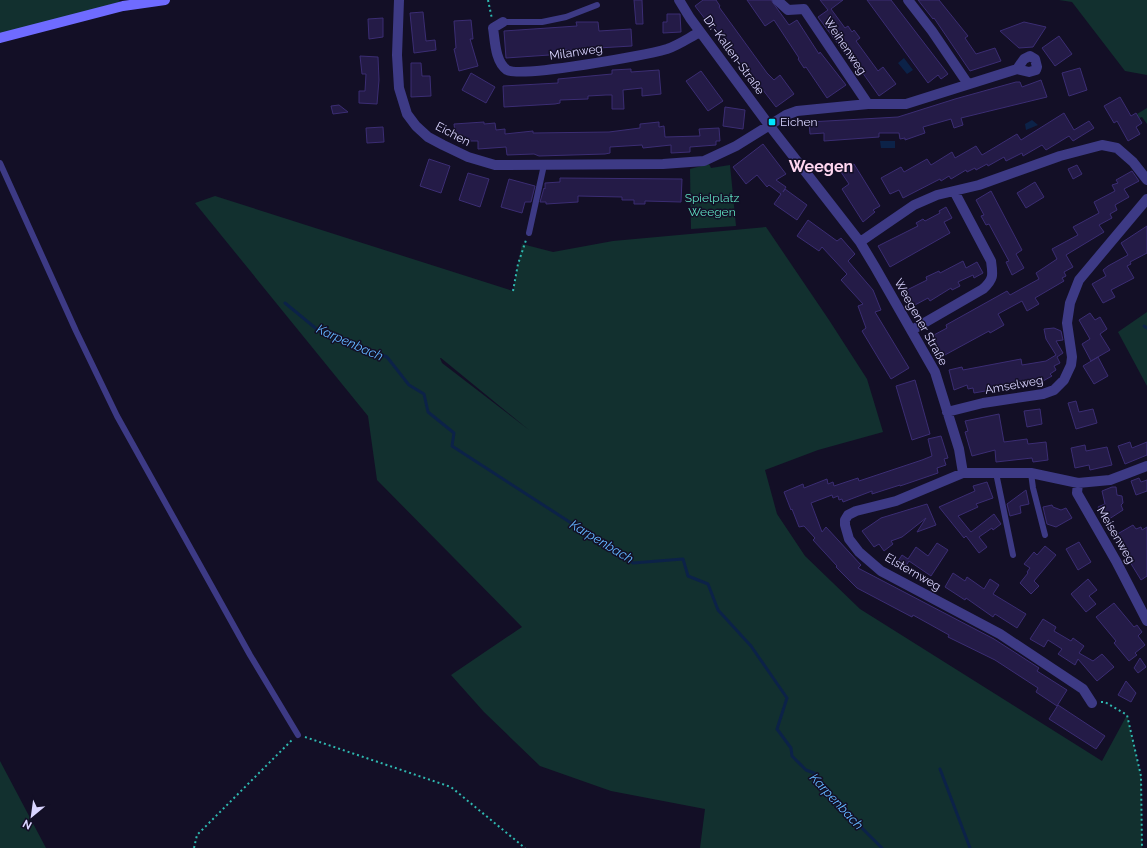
<svg xmlns="http://www.w3.org/2000/svg" width="1147" height="848" font-family="Raleway,sans-serif">
<rect width="100%" height="100%" fill="#130f26"/>
<!-- green -->
<path fill="#12302f" fill-rule="evenodd" d="M0,0h119l1,2 -120,34z
M1059,0h88v75l-22,-4 -53,-69z
M1147,108v16l-5,-7 -3,1 -2,-4z
M709,164l2,4 19,-3 6,61 -45,3 -1,-60z
M215,196l298,95 9,-47 31,8 60,-11 153,-14 63,93 38,59 16,53 -65,18 -53,20 12,44 28,42 55,53 242,152 25,-46 14,61 1,72h-442l5,-39 -94,-18 -71,-25 -56,-54 -33,-37 71,-48 -145,-147 -9,-64 -173,-213zM440,358h1l88,72 -87,-67z
M1147,312v74l-29,-54z
M0,761l46,87h-46z"/>
<!-- water -->
<path fill="#0c2248" d="M904,58l9,12 -6,4 -9,-11z
M1032,120l6,5 -12,5 -1,-6z
M880,141h15v7h-14z"/>
<g fill="none" stroke-linecap="round" stroke-linejoin="round">
<!-- stream -->
<path stroke="#0c2248" stroke-width="3" d="M285,303l34,28 68,26 22,28 15,9 4,18 26,21 -2,13 181,117 50,-4 5,17 20,8 10,26 33,36 36,52 -10,31 14,19 1,8 14,14 8,3 20,27 48,48
M1144,326l3,2
M940,769l30,79"/>
</g>
<!-- building -->
<path fill="#241b47" stroke="#3b2d73" d="M634,0h8l1,24h-7z
M703,0h13l4,6 -1,1 48,66 7,7 6,-5 14,19 -18,13 -20,-26 -3,2 -25,-33 3,-2 -9,-13 -3,2 -24,-31z
M747,0h24l18,25 8,-5 22,34 1,-2 26,33 -19,13 -21,-31 -2,1 -6,-9 1,-1 -25,-38 -9,6z
M820,0h23l-12,9 14,19 3,-2 4,6 2,-2 6,8 -4,3 22,30 5,-4 13,17 -17,12 -17,-24 -2,2 -42,-57 10,-7z
M867,0h24l57,74 -7,5 -3,-4 -10,8z
M918,0h21l29,36 -3,2 11,16 19,-6 6,13 -31,10 -36,-53 -1,1z
M423,12l3,29 9,-1 1,10 -22,3 -4,-40z
M667,14h13l1,18 -18,1v-11h4z
M383,18v19l-14,2 -1,-20z
M471,20l2,19h-3l8,27 -19,5 -5,-22 2,-1 -2,-27z
M576,22h22l1,9 32,-2 1,17 -68,4v4l-58,4 -2,-27 73,-5z
M1024,22l22,5 -13,20 -14,1 -19,-17z
M1059,36l13,18 -17,12 -13,-18z
M360,56l18,1 1,23 -2,24 -18,-1v-12h6l1,-17h-4z
M411,63h10l1,13h8l1,20 -20,1z
M1080,68l7,22 -18,6 -7,-23z
M631,69v3l28,-2 2,24 -19,2v-8l-19,2 1,19h-12v-14h-6l-18,1v3l-28,1v3l-5,1 -51,3 -1,-21 55,-3v-4l54,-5v-4z
M701,71l22,30 -15,10 -22,-30z
M471,73l24,14 -9,16 -24,-13z
M1041,80l6,17 -86,21 2,7 -9,3 -3,-9 -28,8 2,6 -20,7v-2l-5,1 -1,-6h-20v4l-55,4v-8l-14,1 -1,-12 89,-5 57,-18 61,-17h4l2,5z
M1120,97l11,19 5,-3 6,10 -6,4 4,7 -12,7 -11,-20 -3,2 -10,-17z
M339,105l9,7 -15,2 -2,-8z
M725,107l20,3 -2,19 -20,-3z
M1064,113l10,17 15,-9 5,7 -21,13 -4,-5 -23,14 -4,-5 -19,11 -1,-3 -16,8 -2,-4 -16,9 -1,-2 -11,6 -1,-2 -8,4 -1,-2 -15,9 -2,-3 -8,5 -1,-2 -37,19 -4,-8 -9,4 -9,-16 20,-11 3,5 23,-13 4,6 21,-13 3,6 21,-12 6,9 35,-21 4,6z
M484,122v2l11,-1 1,7 9,-1v5l28,-3v2l76,-1 31,-4v-4l19,-2v5l5,-1 1,11 35,-1 -1,-7 20,-1 1,13h-4v4l-26,2v5l-19,1v-8l-28,3 -1,-3 -32,2v6l-5,1 -66,2 -5,-2 -27,1 -1,-8 -28,2v-8h-8v-2l-14,1 -2,-16z
M383,127l1,15 -17,1 -1,-15z
M763,144l23,30 -10,6 10,7 -3,5 2,-3 22,16 -10,15 -23,-16 7,-10 -12,-9 -2,2 -10,-12 -11,9 -13,-17z
M429,159l21,7 -9,27 -21,-7z
M854,164l26,42 -7,4 2,2 -12,10 -21,-33 7,-5 -8,-12z
M1077,165l5,9 -9,5 -5,-10z
M1132,171l7,10 -15,8 5,8 -14,8 2,5 -7,4 2,4 -13,7 5,7 -38,23 7,12 -9,5 2,4 -4,2 2,3 -29,17 4,6 -12,7 -5,-10 -24,13 6,11 -14,8 -1,-2 -46,25 -11,-20 15,-8 -1,-3 61,-34 3,4 29,-16 -3,-6 21,-14 -5,-10 26,-14 -5,-8 26,-14 -5,-11 21,-11 -3,-6 6,-2 -2,-3z
M468,173l21,6 -9,28 -21,-7z
M560,178l122,1 -1,23 -36,-1v3h-11v-4h-12v-3l-44,-1v6l-32,2v-2h-6l4,-14 1,1v-6l15,-1z
M509,179l26,7 -4,16h-6l-3,11 -21,-6z
M1035,182l9,15 -18,11 -9,-15z
M991,191l31,59 -6,4 8,14 -12,7 -6,-13 3,-1 -20,-37 -3,1 -5,-9 3,-1 -8,-15z
M946,207l6,11 -8,4 6,11 -60,34 -12,-21 40,-20 -2,-3 7,-4 2,2 15,-8 -1,-2z
M808,220l29,21 4,-3 14,16 -7,7 25,29 8,20 -6,2 34,56 -18,11 -29,-48 4,-3 -8,-22 5,-2 -22,-24 6,-6 -25,-27 -3,4 -22,-15z
M1147,226v27l-17,9 1,2 -4,2 7,12 -23,12 4,7 -12,6 -11,-19 14,-8 -3,-6 5,-4 20,-11 -7,-12z
M963,261l3,7 11,-6 6,11 -9,5 -1,-3 -15,7 2,4 -8,4 -1,-2 -21,13 -2,-3 -15,8 -8,-15 22,-11 -1,-3 13,-6 1,2z
M1090,313l5,7 5,-3 7,12 -7,5 10,16 -19,11 -9,-17 8,-5 -11,-19z
M1054,328l7,3 2,9 -7,1 7,12 -6,4 3,6 -6,3 2,4 -6,4 2,2 -9,5 -69,12 -1,-5 -5,1 -1,-4 -13,5 -5,-20 13,-3 1,3 58,-11 1,6 24,-4 10,-6 -10,-16 -2,-10z
M1098,357l10,19 -14,8 -11,-18z
M915,380l15,54 -18,6 -16,-54z
M1076,401l3,11 14,-3 4,14 -21,6 -8,-26z
M1040,409l2,15 -15,3 -3,-16z
M999,414l5,28 23,-3 1,5 18,-2 2,18 -15,2 -1,-4 -36,4 -1,-12 -23,6 -7,-24 3,-1 -3,-10z
M941,436l7,22 -4,1 2,6 -9,3 1,5 -38,13v-1l-28,9v-3l-29,11 -1,-3 -3,1 -1,-4 -5,2 -1,-3 -21,8 11,29 4,-5 35,38 -3,3 136,71 45,29 -2,3 30,19 -10,16 -21,-14 2,-4 -43,-28 -47,-23 1,-2 -36,-20 -1,2 -55,-29 -21,-21 1,-1 -24,-26 2,-2 -11,-12 -5,1 -7,-18 -1,1 -7,-18 19,-8 1,4 23,-9 1,5 5,-2 1,4 24,-8 1,3 63,-21 10,-4 -4,-17z
M1130,442l2,6 15,-6v13l-22,9 -7,-18z
M1085,445l1,6 21,-4 5,18 -22,5 -1,-5 -14,3 -4,-20z
M1139,478l2,4 6,-2v11l-11,4 -5,-14z
M987,482l6,16 -17,6 2,3 -20,9 13,16 23,-18 7,10 -8,6 -1,-2 -13,9 8,10 -8,6 -13,-17 -2,2 -25,-31 36,-16 -2,-5z
M1112,487h4l1,8 5,1 1,7 -2,2 2,5 -17,11 -8,-14 7,-3 -3,-13z
M1026,490l3,14 -9,2 1,7 -11,3 -3,-12z
M927,504l9,21 -19,7 9,-14 -24,19 -11,4 2,3 -9,7 -5,-7 -5,3 -12,-16 19,-13z
M1052,505l1,2 8,3 5,-2 6,10 -16,9 -9,-3 -4,-17z
M1133,525l3,4 5,-2 1,3 5,-3v49l-6,4 -27,-44z
M1079,542l12,20 -13,8 -12,-21z
M937,543l11,7 -17,26 -22,-15 -5,8 -8,-5 6,-9 6,4 8,-12 12,9z
M1045,546l11,9 -22,26 5,5 -8,8 -11,-11 8,-10 -1,-1 3,-4 -6,-4 10,-12 3,3z
M953,573l12,8 2,-4 17,12 6,-10 9,6 -6,9 33,20 -9,14 -22,-14 -2,3 -27,-19 -1,2 -20,-13z
M1088,579l9,11 -8,6 7,8 -10,8 -15,-18z
M1114,603l20,24 3,-2 5,7 -4,4 7,9 -10,8 2,2 -8,6 -15,-18 2,-2 -20,-24z
M1043,619l13,8 -2,4 17,10 2,-3 11,8 -5,7 14,8 9,-7 12,13 -17,14 -19,-22 -3,6 -17,-11 4,-5 -14,-9 -4,7 -14,-8z
M1140,658l6,9 -8,6 -4,-5z
M1126,681l10,12 -5,9 -13,-7z
M1058,705l47,31 -9,13 -47,-30z"/>
<g fill="none" stroke-linecap="round" stroke-linejoin="round">
<!-- path -->
<path stroke="#2fb8b0" stroke-width="2" stroke-dasharray="2 3" stroke-linecap="butt" d="M488,0l4,19
M513,291l5,-27 8,-24
M1101,702h4l22,13 14,61 1,72
M305,737l146,50 74,61
M194,848l3,-13 96,-96"/>
<!-- lane -->
<path stroke="#3d3a85" stroke-width="6" d="M503,22h39l24,-5 31,-12
M0,163l76,168 41,85 133,239 48,80
M529,233l15,-68
M996,473l17,82
M1031,473l2,15 12,47"/>
<!-- street -->
<path stroke="#3d3a85" stroke-width="10" d="M399,0l-2,55 2,33 8,26 9,12 12,11 15,8 25,12 27,8 168,-1 41,-3 32,-15 50,-31 11,-4 71,-7h38l111,-35 12,3 7,-2 1,-3 -2,-8 -5,-3 -6,3 -7,10
M679,0l11,18 79,107 91,117 15,25 60,105 24,77 4,24
M777,0l11,10 16,-1 64,95
M908,0l24,31 36,53
M503,22l-10,6c2,12 2,34 14,42 14,8 139,-15 160,-21 12,-4 23,-12 33,-17
M860,242l54,-37 23,-10 42,-10 81,-29 42,-11 15,3 16,14 14,18
M912,330l71,-41c11,-10 10,-14 8,-28l-37,-70
M947,412l36,-9 60,-9 11,-4 10,-10 7,-15 1,-8 -5,-34 3,-20 9,-23 68,-81
M1078,483l-1,10 39,68 31,60
M1092,703l-9,-14 -83,-55 -119,-63 -22,-19 -10,-13 -4,-14v-5l3,-5 8,-4 40,-10 67,-28h68l47,10 32,-3 37,-14"/>
<!-- secondary -->
<path stroke="#6f6bff" stroke-width="10" d="M0,38l123,-32 42,-6"/>
</g>
<!-- markers -->
<rect fill="#00e5ff" stroke="#130f26" stroke-width="1.5" x="768" y="118" width="8" height="8" rx="2"/>
<g text-anchor="middle" stroke-width="3" stroke-linejoin="round" paint-order="stroke">
<!-- street labels -->
<g font-size="12" fill="#d9d4ff" stroke="#130f26">
<text transform="translate(845 46) rotate(56)" y="4">Weihenweg</text>
<text transform="translate(576 52) rotate(-8)" y="4">Milanweg</text>
<text transform="translate(734 55) rotate(54)" y="4">Dr.-Kallen-Straße</text>
<text transform="translate(453 134) rotate(28)" y="4">Eichen</text>
<text transform="translate(921 322) rotate(61)" y="4">Weegener Straße</text>
<text transform="translate(1014 385) rotate(-10)" y="4">Amselweg</text>
<text transform="translate(1116 535) rotate(60)" y="4">Meisenweg</text>
<text transform="translate(913 572) rotate(30)" y="4">Elsternweg</text>
</g>
<!-- poi labels -->
<g font-size="12" fill="#d9d4ff" stroke="#130f26" text-anchor="start">
<text x="780" y="126">Eichen</text>
</g>
<!-- park labels -->
<g font-size="12" fill="#5fe0c0" stroke="#130f26">
<text x="712" y="202">Spielplatz<tspan x="712" dy="14">Weegen</tspan></text>
</g>
<!-- water labels -->
<g font-size="13" font-style="italic" fill="#62b6ff" stroke="#130f26">
<text transform="translate(350 342) rotate(24)" y="5">Karpenbach</text>
<text transform="translate(602 541) rotate(31)" y="5">Karpenbach</text>
<text transform="translate(837 801) rotate(47)" y="5">Karpenbach</text>
</g>
<!-- district labels -->
<g font-size="16" font-weight="bold" fill="#ffd6f0" stroke="#130f26">
<text x="821" y="172">Weegen</text>
</g>
</g>
<!-- north arrow -->
<g transform="translate(32 816) rotate(209)" stroke="#130f26" stroke-width="3" paint-order="stroke">
<path d="M0-3L7 15L0 10L-7 15Z" fill="#d9d4ff"/>
<text y="-6" font-size="11" font-weight="bold" text-anchor="middle" fill="#d9d4ff">N</text>
</g>
</svg>
